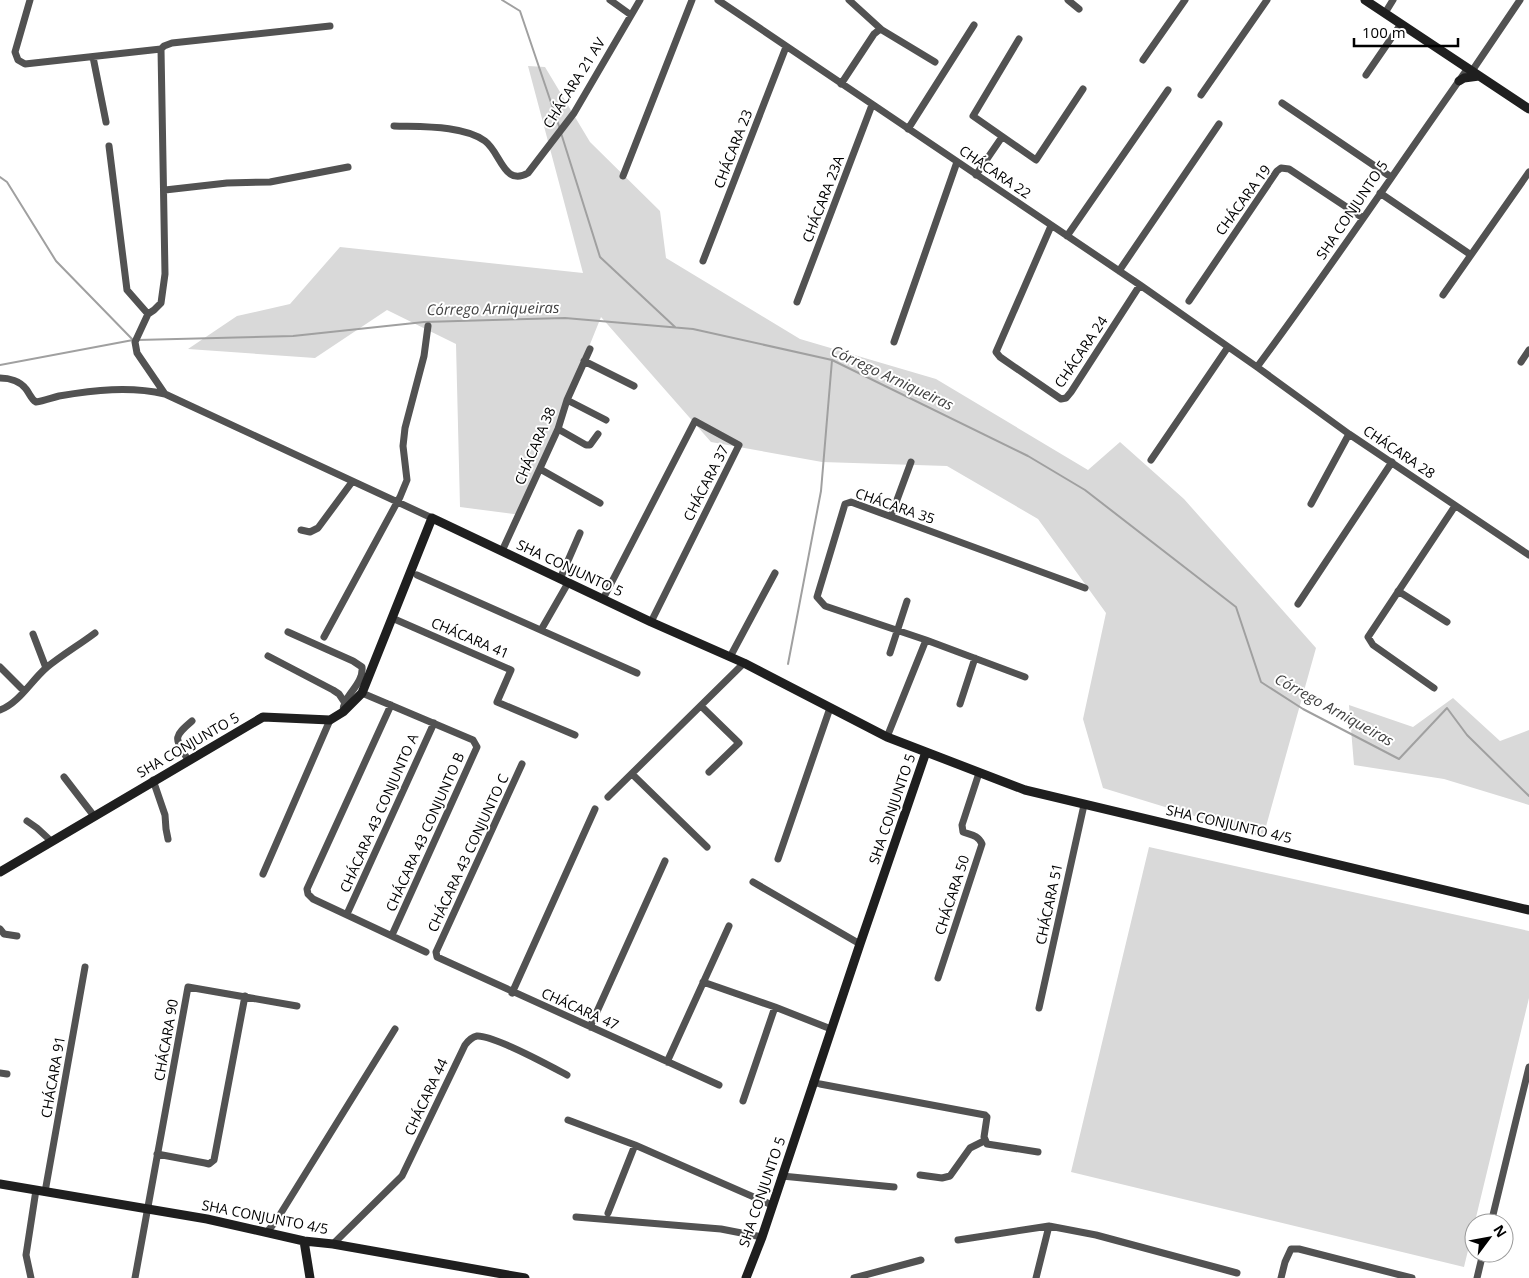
<svg xmlns="http://www.w3.org/2000/svg" width="1529" height="1278" font-family="'Open Sans',sans-serif">
<rect width="100%" height="100%" fill="#fff"/>
<!-- green -->
<path fill="#d9d9d9" d="M528,66l17,1 45,75 70,69 6,47 134,81 136,40 152,91 32,-28 64,57 132,149 -53,189 -160,-49 -20,-69 23,-106 -68,-94 -91,-53 -125,-4 -111,-20 -110,-125 -80,198 -61,-8 -4,-163 -69,-34 -72,48 -127,-9 49,-33 53,-12 50,-57 243,26z
M1453,698l47,43 29,-11v75l-85,-26 -90,-14 -5,-60 64,22z
M1149,847l380,84v67l-65,269 -393,-95z"/>
<g fill="none" stroke-linecap="round" stroke-linejoin="round">
<!-- stream -->
<path stroke="#a0a0a0" stroke-width="2" d="M502,0l18,11 40,118
M561,133l39,124 75,70
M0,177l7,5 49,79 77,79
M137,340l156,-4 131,-14 141,-4 128,11 139,31 196,96 57,34 151,117 25,75 42,27 96,50 48,-51 20,27 62,61
M0,365l133,-25
M788,664l33,-173 11,-131"/>
<!-- street -->
<path stroke="#525252" stroke-width="7" d="M30,0l-15,52 3,8 7,4 136,-15 3,-3 8,-3 158,-17
M610,0l21,15
M718,0l422,285 117,82 92,67 180,121
M849,0l33,30
M1068,0l11,9
M1385,13l8,-13
M1019,39l-46,77 63,44 47,-71
M161,49l4,225 -4,29 -7,7 -6,4 -13,28 2,11 28,41
M93,57l13,65
M1143,60l42,-60
M1472,71l48,-71
M1366,75l35,-51
M841,84l33,-50 5,-4h3l53,32
M1201,95l66,-95
M1282,103l109,74
M394,126c27,1 69,-1 91,15 16,12 19,46 43,32l46,-60 66,-113
M908,129l66,-104
M109,146l18,144 21,24
M976,175l26,-38
M623,176l69,-176
M165,190l62,-7 43,-1 78,-15
M1380,193l91,62
M1051,226l-55,126 4,5 61,42 5,-1 5,-6 69,-107
M1067,236l101,-146
M703,261l83,-214
M1119,271l100,-147
M1443,295l86,-123
M1189,301l88,-130 4,-3 8,1 74,49
M797,302l75,-197
M894,342l63,-180
M584,361l50,25
M1521,362l8,-12
M1257,367c73,-98 140,-199 211,-299
M0,378c9,0 20,3 26,11 4,5 5,10 10,13 8,-1 15,-4 23,-6 35,-6 71,-10 106,-2l267,124
M567,400l39,20
M558,429l28,16h4l8,-11
M1151,460l77,-113
M540,469l60,34
M1311,504l38,-70
M891,516l20,-54
M301,530l9,2 8,-4 34,-46
M502,551l56,-122 9,-29 23,-51
M417,575l220,98
M560,579l20,-46
M1398,591l49,31
M603,599l92,-178 44,24 -88,177
M1298,604l94,-142
M392,618l119,52 -14,32 78,33
M541,630l27,-47
M288,632l65,29 9,6c2,18 -20,29 -19,45
M33,634l13,34
M324,637l76,-140 7,-17 -4,-34 2,-18 19,-72 4,-30
M926,640l99,37
M890,653l17,-52
M268,656l65,34 6,4 6,9
M730,657l45,-84
M0,667l24,24
M1434,688l-61,-43 -5,-8 87,-131
M362,693l111,47 4,7 -85,188
M960,704l15,-46
M391,705l-84,184 1,5 5,5 113,53
M701,706l38,37 -30,29
M0,710c19,-7 31,-29 46,-42 16,-13 33,-23 49,-35
M887,737l39,-97 -101,-34 -8,-9 28,-93 6,-2 234,86
M188,760c-13,-22 -16,-22 4,-39
M522,764l-86,188 1,5 282,128
M632,774l75,73
M64,777l30,39
M153,780l12,35 1,14 2,10
M608,797l136,-134
M27,821l10,7 14,13
M778,859l52,-151
M263,874l67,-154
M753,882l107,62
M347,914l87,-191
M0,929l4,5 13,2
M938,978l44,-134c-4,-9 -11,-9 -19,-12l-1,-7 17,-52
M703,982l72,25 56,22
M512,993l83,-184
M1039,1008l45,-203
M590,1027l75,-166
M667,1062l62,-136
M0,1073l7,1
M813,1082l7,2 165,31 2,2 -3,20 3,7 51,8
M743,1101l32,-94
M568,1120l67,25 137,60
M157,1154l48,9 4,1 5,-4 31,-164
M920,1175l22,3 8,-2 20,-28 14,-7
M782,1176l112,11
M45,1192l40,-225
M608,1213l27,-68
M576,1217l145,12 41,8
M1491,1223l38,-156
M267,1232l9,-11 119,-192
M958,1240l91,-14 47,9 141,38
M333,1244l69,-68 63,-131c3,-4 7,-8 12,-9 17,-1 73,30 90,39
M31,1278l-5,-23 10,-65
M135,1278l53,-291 109,19
M854,1278l67,-18
M1036,1278l13,-52
M1281,1278l4,-16 6,-13h8l113,29
M1477,1278l6,-25"/>
<!-- secondary -->
<path stroke="#1f1f1f" stroke-width="9" d="M1365,0l164,109
M1459,81l5,-3 15,-2
M0,872l263,-155 67,3 13,-8 19,-19 70,-175 219,104 93,41 143,74 138,53 504,120
M0,1184l207,35 97,22 29,3 192,34
M304,1241l6,37
M746,1278l16,-41 98,-293 66,-192"/>
</g>
<g text-anchor="middle" stroke-width="4" stroke-linejoin="round" paint-order="stroke">
<!-- street labels -->
<g font-size="14" fill="#000" stroke="#fff">
<text transform="translate(574 83) rotate(-58)" y="5">CHÁCARA 21 AV</text>
<text transform="translate(733 149) rotate(-69)" y="5">CHÁCARA 23</text>
<text transform="translate(995 172) rotate(34)" y="5">CHÁCARA 22</text>
<text transform="translate(823 199) rotate(-69)" y="5">CHÁCARA 23A</text>
<text transform="translate(1243 200) rotate(-54)" y="5">CHÁCARA 19</text>
<text transform="translate(1352 210) rotate(-56)" y="5">SHA CONJUNTO 5</text>
<text transform="translate(1081 352) rotate(-56)" y="5">CHÁCARA 24</text>
<text transform="translate(535 446) rotate(-67)" y="5">CHÁCARA 38</text>
<text transform="translate(1399 452) rotate(34)" y="5">CHÁCARA 28</text>
<text transform="translate(706 483) rotate(-63)" y="5">CHÁCARA 37</text>
<text transform="translate(895 506) rotate(19)" y="5">CHÁCARA 35</text>
<text transform="translate(570 568) rotate(25)" y="5">SHA CONJUNTO 5</text>
<text transform="translate(470 638) rotate(23)" y="5">CHÁCARA 41</text>
<text transform="translate(188 745) rotate(-30)" y="5">SHA CONJUNTO 5</text>
<text transform="translate(892 809) rotate(-71)" y="5">SHA CONJUNTO 5</text>
<text transform="translate(379 813) rotate(-66)" y="5">CHÁCARA 43 CONJUNTO A</text>
<text transform="translate(1229 824) rotate(13)" y="5">SHA CONJUNTO 4/5</text>
<text transform="translate(425 832) rotate(-66)" y="5">CHÁCARA 43 CONJUNTO B</text>
<text transform="translate(468 853) rotate(-65)" y="5">CHÁCARA 43 CONJUNTO C</text>
<text transform="translate(952 895) rotate(-72)" y="5">CHÁCARA 50</text>
<text transform="translate(1049 904) rotate(-78)" y="5">CHÁCARA 51</text>
<text transform="translate(580 1009) rotate(24)" y="5">CHÁCARA 47</text>
<text transform="translate(166 1040) rotate(-80)" y="5">CHÁCARA 90</text>
<text transform="translate(53 1077) rotate(-80)" y="5">CHÁCARA 91</text>
<text transform="translate(426 1097) rotate(-65)" y="5">CHÁCARA 44</text>
<text transform="translate(762 1192) rotate(-71)" y="5">SHA CONJUNTO 5</text>
<text transform="translate(265 1217) rotate(11)" y="5">SHA CONJUNTO 4/5</text>
</g>
<!-- water labels -->
<g font-size="15" font-style="italic" fill="#414141" stroke="#fff">
<text transform="translate(493 309) rotate(-1)" y="5">Córrego Arniqueiras</text>
<text transform="translate(892 378) rotate(25)" y="5">Córrego Arniqueiras</text>
<text transform="translate(1334 710) rotate(29)" y="5">Córrego Arniqueiras</text>
</g>
</g>
<!-- north arrow -->
<g transform="translate(1489 1238) rotate(58)"><circle r="24" fill="#ffffff" stroke="#999999"/>
<path d="M0-4L9 19L0 12L-9 19Z" fill="#000000"/>
<text y="-8" font-size="14" font-weight="bold" text-anchor="middle" fill="#000000">N</text>
</g>
<!-- scale -->
<path d="M1354 38v8h104v-8" fill="none" stroke="#000000" stroke-width="2.5"/>
<text x="1362" y="38" font-size="15" fill="#000000" stroke="#ffffff" stroke-width="4" paint-order="stroke">100 m</text>
</svg>
